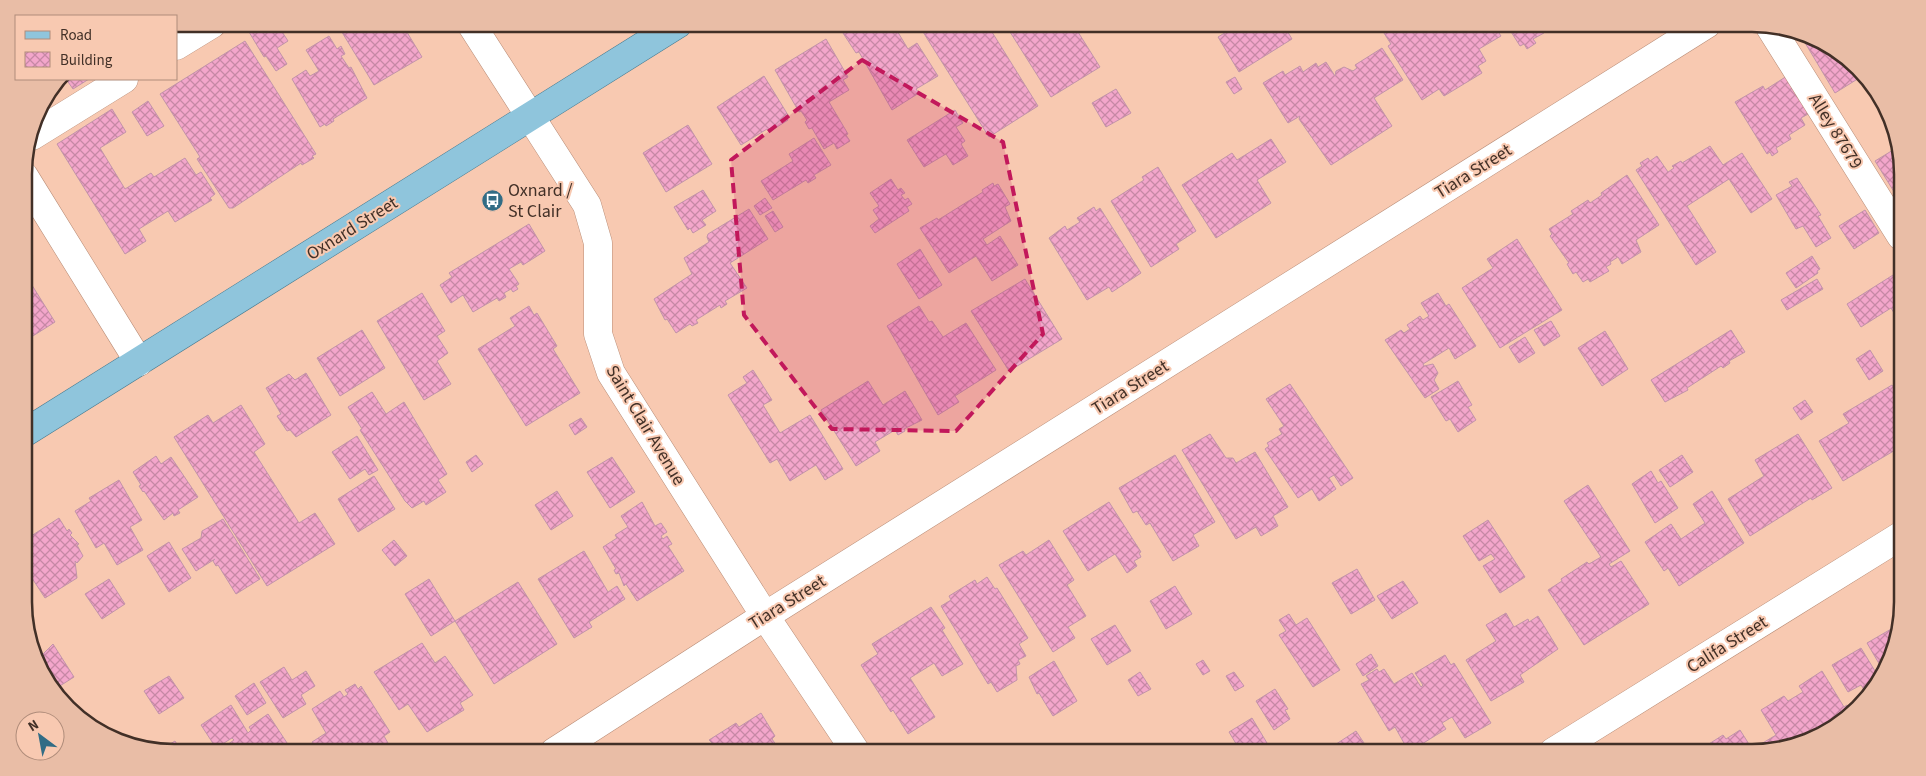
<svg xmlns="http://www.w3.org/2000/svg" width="1926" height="776" font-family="'Source Sans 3',sans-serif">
<defs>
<pattern id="building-cross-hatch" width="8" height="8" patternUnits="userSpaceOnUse" patternTransform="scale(1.25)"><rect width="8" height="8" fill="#f3a6cb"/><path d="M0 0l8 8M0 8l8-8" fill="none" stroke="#c688a5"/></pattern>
</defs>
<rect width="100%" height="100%" fill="#f8c9b1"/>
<!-- building -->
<path fill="url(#building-cross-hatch)" stroke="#c294a9" d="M262,24h15l11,17 -11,7 10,16 -11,7 -10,-15 -2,1 -15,-25z
M337,24h20l2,4 7,-4h36l20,33 -48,28z
M851,24h20l3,5 9,-5h10l15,25 9,-6 21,33 -22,13 3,4 -27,17 -33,-58 -3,1 -15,-23z
M918,24h69l51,82 -49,31z
M1005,24h68l27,43 -49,30z
M1239,24h44l9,15 -53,33 -21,-35z
M1385,24h108l8,12 -22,13 7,12 -8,5 4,7 -38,23 -5,-7 -17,11 -34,-54 3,-2 -11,-17z
M1502,24h41l-3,2 4,7 -11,6 3,4 -9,6 -3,-5 -4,2 -12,-19 -3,2z
M1798,31l2,1 64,43 -29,18z
M329,36l8,13 4,-3 4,8 -4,2 8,12 2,-1 16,31 -34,21 1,2 -8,5 -1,-2 -5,3 -28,-48 14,-9 4,6 9,-5 -13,-21z
M826,39l22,38 -5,3 6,10 -20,12 19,32 -2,1 4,6 -13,8 -3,-6 -10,6 -12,-21 -3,1 -4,-7 2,-2 -6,-9 -2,1 -24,-42z
M245,41l71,113 -4,2 2,2 -12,7 -1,-2 -68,45h-4l-19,-29 -13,-20 3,-2 -40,-63z
M1382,48l21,32 -29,18 18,28 -61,39 -32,-46 1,-3 -12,7 -25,-40 20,-12 2,4 15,-9 3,6 13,-9 2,4 8,-5 9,14 1,-5 8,-4 9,4 4,-3 -2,-3z
M764,76l24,39 -2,1 2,4 -19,12 -2,-3 -26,16 -24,-38z
M1787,76l23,37 -9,5 4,7 -16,10 2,4 -15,9 2,4 -6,4 -2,-4 -3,2 -32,-52 28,-16 2,4z
M1235,77l7,12 -8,5 -8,-12z
M66,79h23l-16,10z
M1873,87l14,21v5l-16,-25z
M1116,89l15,24 -25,14 -14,-24z
M148,101l16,25 -17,10 -15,-24z
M112,109l14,23 -26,16 25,41 26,-16 3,4 31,-19 11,17 5,-3 14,22 -5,4 2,2 -37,22 -7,-11 -29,18 7,12 -21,13 -68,-110z
M955,110l8,13 -7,4 9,14 -4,3 7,12 -15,9 -7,-11 -22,13 -17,-27z
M688,125l24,39 -46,28 -23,-39z
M814,138l17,27 -17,10 2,3 -8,5 -2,-3 -33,20 -12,-19 32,-20 -4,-7z
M1271,139l15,23 -29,18 14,23 -55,35 -34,-53 50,-32 5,7z
M1710,146l13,19 19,-12 30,46 -21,14 -22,-34 -42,27 29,46 -20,13 -60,-95 6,-4 -2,-3 8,-5 2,3 7,-5 11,16 6,-4 -2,-2 9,-5 1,2z
M1898,147l3,8v48l-26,-42z
M1158,167l38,64 -20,13 3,5 -28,18 -40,-66 33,-21 -2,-3z
M1627,175l32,50 -23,15 5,12 -19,12 -4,-7 -8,5 1,2 -5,3 3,4 -19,11 -2,-3 -5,3 -7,-10 -3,2 -6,-10 2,-1 -19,-27 2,-2 -3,-5 24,-15 -2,-3 17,-11 2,3 12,-8 -1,-2z
M1797,178l24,37 -3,1 13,22 -15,9 -13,-21 -7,3 -20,-34 16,-9 -3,-4z
M891,179l7,11 3,-2 4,5 -4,2 4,5 3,-2 4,6 -5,3 2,4 -34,22 -5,-7 9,-7 -6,-9 6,-4 -9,-13z
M993,183l1,3 4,-2 12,20 -5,3 6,14 -28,18 4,6 13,-9 18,29 -26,16 -16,-25 -27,17 -29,-45 17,-10 1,2 45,-28 -1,-2z
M703,190l13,21 -14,9 4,5 -13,8 -3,-5 -2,2 -14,-23z
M765,198l7,10 -12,7 -6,-9z
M1094,207l2,4 4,-3 41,65 -29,19 -3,-5 -22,13 -38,-62 16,-12 2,4 13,-8 -3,-4z
M749,209l19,30 -38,24 17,25 -22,13 2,3 -6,4 -1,-3 -24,15 2,3 -6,3 -2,-2 -14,9 -9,-14 -2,1 -11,-21 38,-25 -8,-16 25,-16 -2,-5 1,-3z
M1865,210l14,23 -25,16 -15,-23z
M773,211l10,16 -8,5 -10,-16z
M529,224l16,27 -22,14 -2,-3 -12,7 10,15 -3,2 2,3 -5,3 -2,-3 -7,4 2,4 -7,4 -2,-3 -24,14 -10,-17 -12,8 -11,-18 12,-8 -3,-4z
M1517,239l45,71 -62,38 -38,-60 31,-20 -6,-9z
M920,249l22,36 -23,14 -22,-35z
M1812,256l8,13 -3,2 1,2 -22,15 -10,-15z
M1901,270v49l-2,2 -8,-13 -30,19 -14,-23z
M25,274l30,48 -30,19z
M1025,279l37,60 -53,32 -38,-60z
M1817,279l6,10 -36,21 -6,-10z
M422,293l23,38 -8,5 11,17 -11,8 14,23 -27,16 -47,-79z
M1438,293l8,13 3,-2 27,42 -21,13 -6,-11 -26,16 1,2 9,-2 5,9 -4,7 5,9 -14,9 -40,-58 16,-10 3,3 6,-4 -3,-4 13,-9 3,4 6,-4 -8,-13z
M529,306l5,9 3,-2 20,33 -4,3 27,44 -54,33 -48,-77 37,-23 -5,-8z
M919,306l10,16 3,-1 11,16 23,-14 30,47 -41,26 4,6 -21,13 -51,-89z
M1551,321l9,15 -16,10 -10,-16z
M362,330l23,38 -45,28 -23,-38z
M1731,330l14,22 -16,9 1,2 -7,5 -2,-2 -34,22 1,2 -23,12 -14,-22z
M1605,331l23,38 -26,17 -24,-38z
M1525,337l10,16 -16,10 -10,-16z
M1870,350l13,21 -14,9 -13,-21z
M753,370l19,30 -9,5 17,28 30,-18 33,54 -18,11 -9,-15 -26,16 -13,-22 -7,4 -42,-68 19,-12 -4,-6z
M306,373l25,42 -35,22 -6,-7 -3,1 -10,-15 4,-2 -15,-26 23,-14 6,6z
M868,381l15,24 22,-14 17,29 -18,9 1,2 -7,4 -3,-5 -20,12 5,9 -24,15 -35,-56z
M1458,381l14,24 -4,2 8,13 -18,12 -8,-13 -4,2 -15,-24z
M1290,384l63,94 -12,8 -7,-11 -5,3 7,11 -17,12 -7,-12 -14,9 -33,-49 4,-3 -2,-3 15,-9 -3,-5 5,-3 -18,-27z
M1892,385l10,15v46l-59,35 -24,-40 30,-18 -6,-9z
M372,392l14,22 18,-12 43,72 -9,6 8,12 -20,13 -2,-4 -12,7 -7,-7 -45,-71 2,-1 -14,-22z
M1805,400l8,12 -12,8 -8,-12z
M241,405l24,39 -11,8 45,71 16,-10 20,31 -68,42 -93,-149 34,-22 5,8z
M581,418l6,9 -12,8 -6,-10z
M1210,434l16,24h7l3,5 19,-11 33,55 -15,9 5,10 -17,10 -5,-9 -20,12 -54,-89z
M1798,434l34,54 -20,12 -1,-2 -61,38 -22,-37 36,-23 -9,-16z
M357,436l21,34 -9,5 -4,-6 -15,10 -18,-27z
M476,455l7,9 -11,8 -6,-10z
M1175,455l40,67 -22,13 6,11 -26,15 -23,-38 -4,2 -9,-14 -4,2 -14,-25z
M1682,455l11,17 -23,15 -11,-17z
M156,456l5,8 10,-7 27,40 -20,13 2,3 -6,3 -1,-3 -9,7 -20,-29 -1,1 -4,-6 2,-1 -8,-13z
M612,457l23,35 -25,16 -23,-36z
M1651,471l7,12 3,-2 17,27 -23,15 -23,-39z
M374,476l21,33 -37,23 -20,-33z
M119,480l23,40 -12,7 13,23 -26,15 -13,-22 -8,5 -21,-37 16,-10 -2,-3z
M1588,485l42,66 -21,13 2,3 10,-6 28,43 -65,41 -36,-55 14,-9 -1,-2 26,-17 2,2 12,-7 -37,-56z
M557,491l16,25 -22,14 -16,-25z
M1712,491l32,52 -65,43 -11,-18 -4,3 -19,-29 26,-18 10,15 24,-16 -12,-19z
M642,502l13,24 6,-3 6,9 -6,4 2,3 4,-3 5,8 -4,2 16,25 -47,30 -11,-17 -2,2 -5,-13 -3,1 -2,-4 2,-1 -13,-22 14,-9 -2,-3 13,-8 -7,-11z
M1109,502l32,50 -2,1 2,4 -7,4 3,5 -10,7 -12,-19 -27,17 -25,-40z
M59,518l8,13 2,-2 3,4 -2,2 9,9 -2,1 6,11 -6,7 -2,-2 2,17 -32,20 -19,-29v-27l3,-2 -1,-2z
M223,519l37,60 -24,15 -18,-29 -2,1 -3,-5 2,-2 -19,12 -14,-22 19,-11 1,-7z
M1488,520l37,57 -25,16 -17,-27 12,-7 -4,-5 -12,7 -16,-25z
M394,540l13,16 -12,10 -13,-16z
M1049,540l25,40 -7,5 19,31 -18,11 7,11 -22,14 -54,-87 24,-14 3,4z
M169,542l22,36 -22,14 -22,-36z
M584,551l24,41 9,-6 8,13 -36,23 3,5 -18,11 -36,-59z
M1357,569l18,31 -24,14 -19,-31z
M987,577l8,12 2,-1 31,50 -9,6 7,12 -8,4 2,4 -4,2 1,14 -20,12 -6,-10 -3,2 -47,-78 10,-6 -2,-4 26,-16 2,4z
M109,579l16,25 -23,15 -17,-25z
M429,579l26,42 -24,15 -26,-42z
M1403,581l15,22 -26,16 -15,-23z
M518,582l39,62 -63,40 -39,-63z
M1175,586l17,28 -26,15 -16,-28z
M931,607l14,21 -3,2 21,34 -21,12 -8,-13 -24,15 25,39 -27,17 -15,-24 -2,2 -30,-47 17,-11 -6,-10z
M1506,613l8,14 14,-8 1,3 9,-6 20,33 -38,26 4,7 -33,19 -25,-41 30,-19 -10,-16z
M1289,614l7,11 11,-7 33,52 -27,17 -34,-52 7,-4 -7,-11z
M1115,625l16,26 -24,14 -16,-26z
M1898,625l-4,25 -23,43 -3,3 -7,-11 -13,7 -16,-27 29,-17 14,23 6,-4 -14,-24z
M422,643l13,20 10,-7 28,39 -13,8 4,7 -37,22 -19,-28 -9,6 -25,-38z
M53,644l21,33 -19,12 -15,-32z
M1371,654l7,12 -15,10 -7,-12z
M1445,655l6,10 3,-2 37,60 -26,15 -13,-21 -10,6 4,6 -37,23 -14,-25 -6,4 -28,-47 8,-4 -3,-4 11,-7 2,3 5,-3 10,15 18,-11 9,14 2,-2 -8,-12z
M1203,660l7,11 -7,4 -7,-11z
M1054,661l23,40 -24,15 -14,-23 -2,1 -8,-17z
M284,667l8,13 14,-9 9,15 -14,9 5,9 -23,14 -23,-36z
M1822,671l22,36 3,-2 4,8 -8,8 -43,23 -41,8 -3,-5 20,-12 -15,-25 23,-14 4,5 15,-9 -4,-6z
M1140,672l11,17 -13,7 -10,-16z
M1234,672l10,14 -9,5 -9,-15z
M169,676l15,22 -25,16 -15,-23z
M254,683l12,20 -19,12 -12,-19z
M355,684l3,5 3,-3 29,46 -6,4 9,16h-62l-3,-4 -5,4 -4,-6 -3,2 -4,-6 14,-9 -14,-24 28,-18 4,6 4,-3 -3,-4z
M1275,689l13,20 -3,1 5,9 -16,11 -18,-29z
M231,705l17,28 3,-3 -2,-3 19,-13 25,38h-66l-3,-5 10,-7 -2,-2 -16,10 -15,-23z
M761,713l14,23 -3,3 9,13h-83l14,-9 -3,-3 27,-17 3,4z
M1252,718l15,25 -15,9h-11l-12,-20z
M1740,730l14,22h-51l-2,-3 22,-14 3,4z
M1356,731l14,21h-46z
M175,741l7,11 -22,-2z"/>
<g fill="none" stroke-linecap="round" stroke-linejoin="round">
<defs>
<path id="minor" d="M471,24l116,181 11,38v91l13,39 154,243 91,136
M1770,27l131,209
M176,46l36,-22
M32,136l92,-57
M24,176l115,186
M554,752l211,-136 942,-592
M1553,752l349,-217"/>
<path id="major" d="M26,432l652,-408"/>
</defs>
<!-- minor casing -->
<use href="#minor" stroke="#b88c76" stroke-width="29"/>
<!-- major casing -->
<use href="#major" stroke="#43788e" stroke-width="29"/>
<!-- minor -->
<use href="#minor" stroke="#fff" stroke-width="28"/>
<!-- major -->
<use href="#major" stroke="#8fc5dc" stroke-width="28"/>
</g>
<!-- marked area -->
<path fill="#c2185b" fill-opacity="0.2" stroke="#c2185b" stroke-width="4" stroke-dasharray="10 6" stroke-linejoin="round" d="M862,60l141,82 40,192 -87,97 -124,-2 -88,-114 -13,-155z"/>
<!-- icons -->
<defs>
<symbol id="bus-disc" viewBox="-11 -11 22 22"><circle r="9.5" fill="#326c85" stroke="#f8c9b1"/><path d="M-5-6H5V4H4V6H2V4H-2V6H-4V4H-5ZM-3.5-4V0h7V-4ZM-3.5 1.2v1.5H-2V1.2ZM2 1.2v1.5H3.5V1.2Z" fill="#fff"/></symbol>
</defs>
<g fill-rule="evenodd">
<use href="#bus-disc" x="480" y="188" width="25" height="25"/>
</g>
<g text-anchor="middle" stroke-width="4" stroke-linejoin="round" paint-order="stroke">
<!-- street labels -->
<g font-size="18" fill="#423027" stroke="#f8c9b1">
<text transform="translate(1836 131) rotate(58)" y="6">Alley 87679</text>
<text transform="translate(1473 171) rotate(-32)" y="6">Tiara Street</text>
<text transform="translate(352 228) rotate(-32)" y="6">Oxnard Street</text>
<text transform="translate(1130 387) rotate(-32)" y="6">Tiara Street</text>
<text transform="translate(646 425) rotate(59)" y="6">Saint Clair Avenue</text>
<text transform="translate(787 602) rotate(-32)" y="6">Tiara Street</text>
<text transform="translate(1727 644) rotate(-32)" y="6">Califa Street</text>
</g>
<!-- poi labels -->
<g font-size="18" fill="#423027" stroke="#f8c9b1" text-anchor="start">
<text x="508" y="196">Oxnard /<tspan x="508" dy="21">St Clair</tspan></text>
</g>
</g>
<!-- crop -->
<path d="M0 0H1926V776H0ZM174 32H1752A142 142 0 0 1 1894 174V602A142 142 0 0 1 1752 744H174A142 142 0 0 1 32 602V174A142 142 0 0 1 174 32Z" fill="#e9bda6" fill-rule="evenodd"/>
<path fill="none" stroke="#423027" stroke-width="2.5" d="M174 32H1752A142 142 0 0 1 1894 174V602A142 142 0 0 1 1752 744H174A142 142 0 0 1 32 602V174A142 142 0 0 1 174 32Z"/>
<!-- legend -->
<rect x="15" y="15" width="162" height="65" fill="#f8c9b1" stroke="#af8c7a"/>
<rect x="25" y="31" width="25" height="8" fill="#8fc5dc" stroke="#af8c7a"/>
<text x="60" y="40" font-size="15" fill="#423027">Road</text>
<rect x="25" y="52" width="25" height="15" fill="url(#building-cross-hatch)" stroke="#af8c7a"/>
<text x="60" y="65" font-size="15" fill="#423027">Building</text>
<!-- north arrow -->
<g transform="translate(40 736) rotate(328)"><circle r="24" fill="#f8c9b1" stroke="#af8c7a"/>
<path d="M0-4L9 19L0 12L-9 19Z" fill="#326c85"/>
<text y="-8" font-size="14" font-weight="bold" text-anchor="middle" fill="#423027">N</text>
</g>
</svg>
